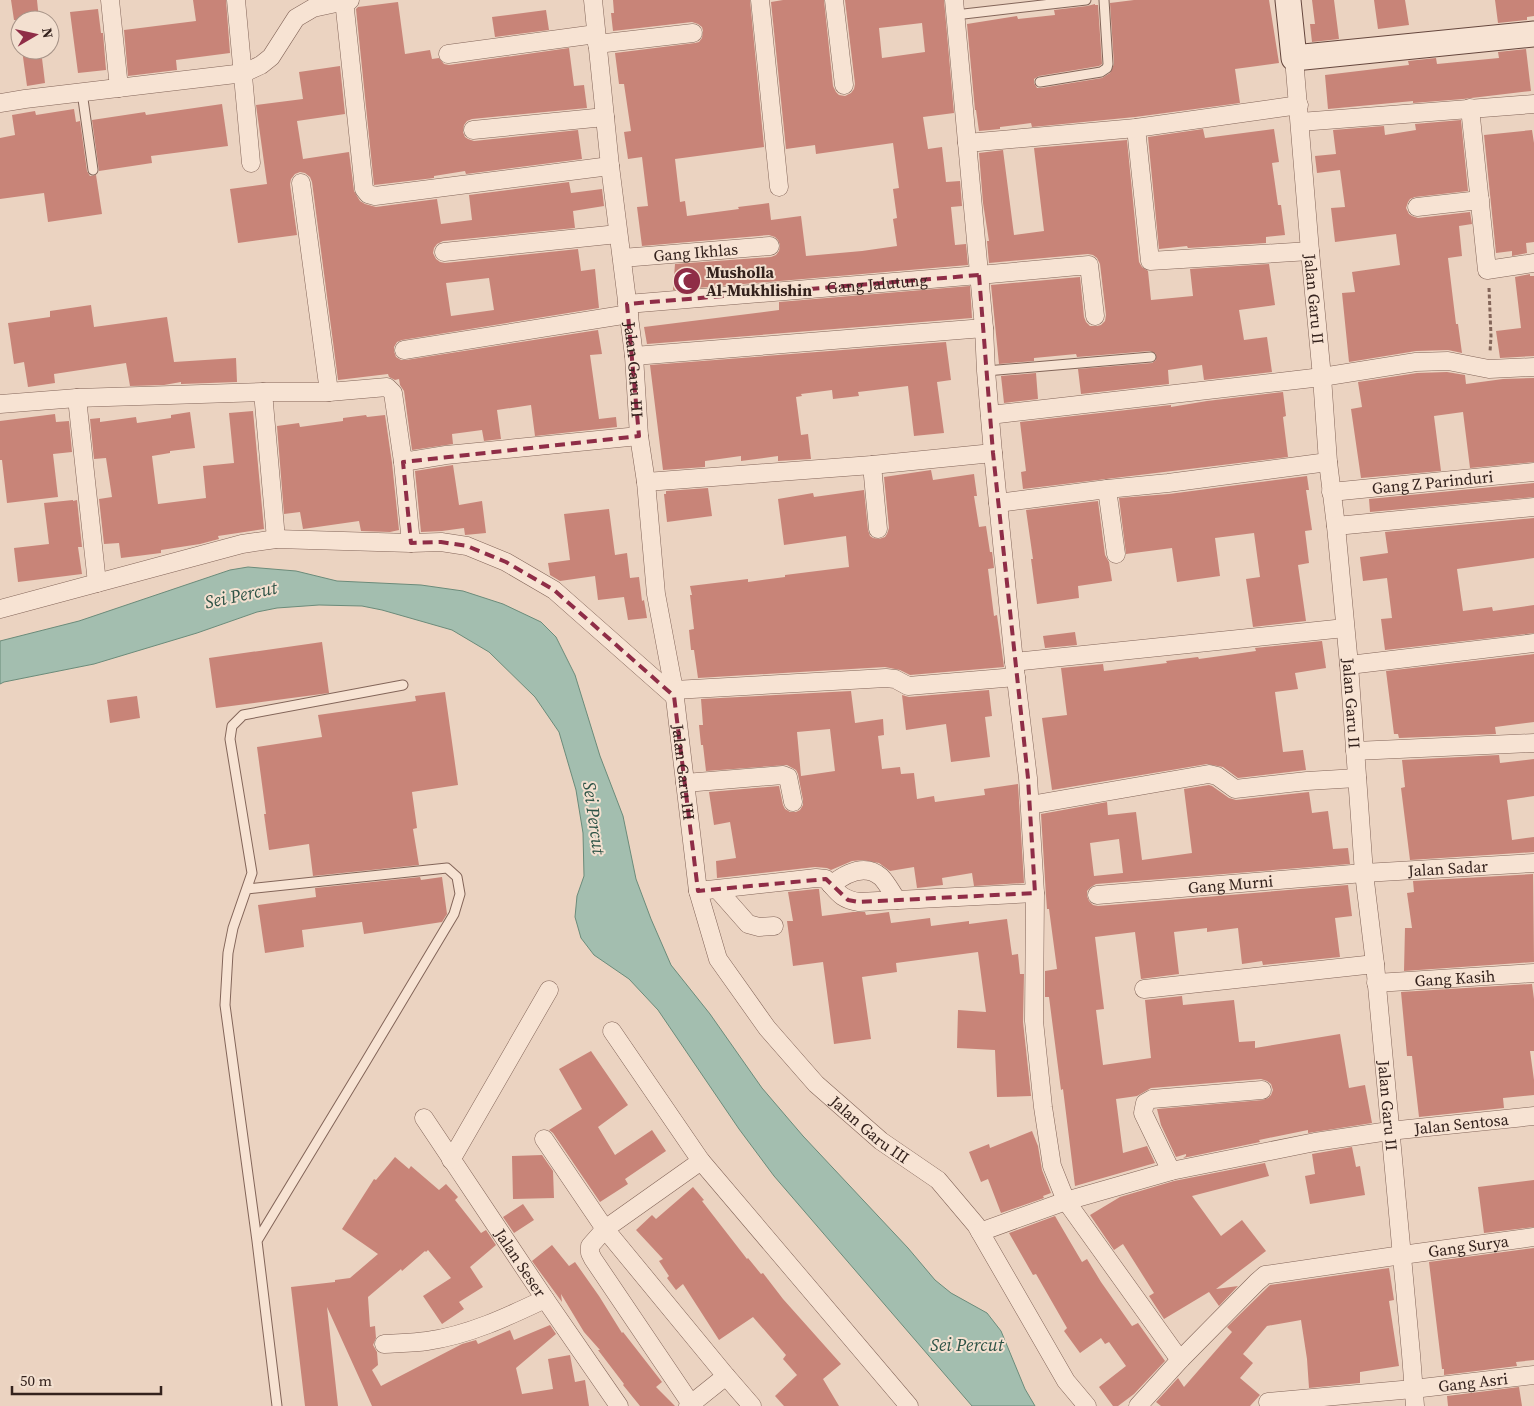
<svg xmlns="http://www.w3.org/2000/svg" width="1534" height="1406" font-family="'Source Serif 4',serif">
<rect width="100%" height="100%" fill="#ebd3c1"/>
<!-- water -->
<path fill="#a3beaf" stroke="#6b8b7a" d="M248,567l48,4 41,10 84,4 42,6 40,13 38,18 15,15 19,38 25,81 23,60 13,63 15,40 20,46 39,49 52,74 41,48 105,112 27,32 16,13 36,20 14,18 24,58 10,17h-63l-198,-230 -35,-47 -81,-119 -29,-31 -35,-24 -13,-17 -6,-21 2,-21 7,-20 -1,-43 -7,-43 -17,-58 -24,-35 -46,-45 -37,-22 -70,-20 -20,-4 -43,-1 -42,3 -20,4 -60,21 -103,31 -90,18 -4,2v-43l79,-20 151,-51z"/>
<!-- building -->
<path fill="#c88478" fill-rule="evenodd" d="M11,0h26l2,20h-25z
M193,0h33l4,53 -54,7 1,10 -49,6 -4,-46 72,-9z
M613,0h137l14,147 -89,12 5,43 5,-1 2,15 52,-7 -1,-2 31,-4 2,17 30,-4 5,40 56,-5 35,-5 -4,-27 4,-1 -4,-29 6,-1 -6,-45 -77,11 -1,-9 -29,4 -15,-147 12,-2h41l9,86 3,6 3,3 6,1 6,-3 3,-4 1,-5 -10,-84h99l10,113 -31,4 5,32 14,-2 4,35 14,-1 2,25 -11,1 4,38 11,-1 2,21 -295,25 2,-26 96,-7 5,-2 3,-4 1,-6 -2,-5 -3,-3 -6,-2 -127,11 -5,-39 11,-1 -6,-49 -14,2 -4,-27 7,-1 -7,-47h-5l-4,-31 80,-10 4,-1 3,-4 1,-7 -1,-4 -4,-3 -6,-2 -79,9 -2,-18h3zM922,23l3,29 -43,6 -3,-30z
M1134,0h135l10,63 -44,6 5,34 -105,14 -103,10 -1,-4 -31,4v2l-21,2 -3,-21h-1l-8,-86 50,-8 1,3 37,-4 -1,-5 33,-4 8,-2v1h3l4,59 -3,2 -60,10 -5,3v4l3,5h4l61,-10 8,-5 4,-9 -4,-61z
M1312,0h22l5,39 -27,3 -2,-18h5z
M1374,0h31l4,25 -31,4z
M1495,0h39v16l-7,1v3l-29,3z
M398,2l7,52 25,-4 2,9 7,-1 5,6 5,1 120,-17 5,38 10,-1 3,23 -115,11 -5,2 -3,4 -1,7 2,5 3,2 6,2 104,-11 4,29 -116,15 -1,-3 -31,5v2l-60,7 -18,-176 2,-2z
M98,9l3,24h2l3,37 -28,3 -8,-61z
M546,10l3,20 -54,7 -3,-20z
M1526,49l5,42 -68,8 -50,4v-2l-85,8 -3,-34 84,-10 -1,-4 28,-3 1,6 62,-6 -1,-6z
M22,50h19l4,33 -18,3z
M340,66l5,48 -48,7 6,38 46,-7 5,39 6,10 5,3 11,3 61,-8 4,25 31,-4 -3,-25 100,-13 2,11 31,-4 2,17 -31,5 2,17 -132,13 -6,3 -3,4 -1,5 3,6 4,3 5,1 133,-14 3,22 14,-2 4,39 -197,32 -5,2 -3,5v4l2,6 5,3h5l192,-30 4,24 -12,1 9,64 17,-2 1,10 -82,9 -4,-31 -34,5 4,29 -17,2 -2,-11 -30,4 1,10 -41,6 -8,-59 -4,-6 -1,-6 -4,1 -6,-3 -1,-3 -50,6 -26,-198 -2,-5 -5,-4 -5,-1 -5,2 -4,5 -1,5 7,51 -59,8 -8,-54 37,-5 -11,-79 47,-6 -4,-27zM489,278l5,32 -43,6 -5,-33z
M222,104l6,42 -77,10 1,7 -53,8 -7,-51 53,-8 1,3z
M74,109l2,13 4,-1 7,50 3,5 6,-1 6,39 -54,8 -4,-29 -44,6v-61l15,-3 -3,-20 23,-4 1,4z
M1461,120l7,71 -53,6 -5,2 -2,3 -2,6 3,6 3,2 6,2 52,-6 2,12 -13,2 3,30 -14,2 8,66h2l4,29 -14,-3 -32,1 -67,11 -7,-69 13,-1 -3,-20 48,-7 -4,-31 -61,8 -4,-34 14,-1 -5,-37 -23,3 -2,-17 21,-2 -3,-24 51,-4 1,9 31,-5 -1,-6z
M1203,129l2,9 69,-9 5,33 -7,1 6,42h3l4,30 -19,2v6l-78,5 -1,-2 -28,3 -11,-112z
M1532,130l2,13v99l-8,1 1,10 -15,3v-5l-16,2 -12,-118z
M1127,140l12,122 3,5 6,4 3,29 42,-4 -3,-27 79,-5 6,41 -36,5 5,30 23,-3 5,35 -68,8 -2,-15 -34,5 1,14 -88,10 -3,-25 74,-6 4,-3v-6l-6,-3 -73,6 -1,-3 -42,4v3l-35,3 -8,-79 89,-8 4,40 2,5 4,4h7l4,-1 4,-4 1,-6 -6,-51 -3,-6 -4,-3 -5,-1 -99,9 -2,-22h2l-6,-38 -4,-50 24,-3 11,85 30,-4 -10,-83z
M1530,274v2h4v80l-34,2 -4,-27 25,-3 -6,-51z
M970,286l2,32 -325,26 -3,-17 135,-17v-8z
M91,305l3,22 73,-10 7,45 62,-4 1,24 -56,2v-2l-17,3 -34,1 -4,-23 -72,11 1,9 -27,4 -4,-25 -10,2 -6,-41 42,-6v-6z
M946,342l5,38 -14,2 7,51 -30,3 -6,-50 -50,6 1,4 -26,3 -1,-9 -31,4 1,2 -6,1 5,38 7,-1 3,25 -33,2v-5l-37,5v-5l-36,5v6l-42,3 -13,-105z
M1447,372l18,3 1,9 37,-5 31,-1v84l-64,6 -7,-56 -29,4 7,55 -80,7 -10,-69 11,-2 -4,-25 59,-9z
M1036,373l2,26 -34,4 -3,-27z
M1283,392l3,24 -3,1 5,40 -265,32 -2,-17 5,-1 -6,-49 151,-17v2l36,-6z
M253,411l11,118 -46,7 1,3 -19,5 -39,6v3l-40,5 -2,-15 -15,1 -5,-45 13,-2 -6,-39 -12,1 -4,-40 10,-1v4l36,-5 1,6 34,-5v-3l19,-3 5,36 -25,3v2l-18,3 6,48 48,-6 -3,-32 31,-3 -5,-50z
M55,414l1,8 13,-1 3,31 -19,2 5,43 -51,6 -5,-43h-2v-39z
M366,415l1,2 18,-2 7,48 7,67 -9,2 -29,-1 -2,-10 -56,8 -3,-17 -16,2 -7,-88 22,-3 1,4 43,-6v-3z
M453,465l6,40 23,-4 4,32 -21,2 -1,-7 -22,3 -21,1 -6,-61z
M931,470l2,10 41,-6 3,22h-3l5,31 7,-1 4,26h2l2,16 -6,1 6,47 3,-1 7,52 -94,8 -10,-5 -15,-3 -187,11 -4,-28h-3l-2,-20 5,-1 -4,-34h2l-2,-9 58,-7v3l37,-5v-2l64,-8 -3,-31 -62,9 -6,-46 35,-6 1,4 50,-7 4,40 2,6 3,2 6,1 6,-2 2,-3 2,-6 -5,-51z
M1307,476l2,14h-3l6,40 -7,1 4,32 -11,2 8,56 -53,6 -7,-48 14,-2 -6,-44 -39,5 5,38 -43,6 -5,-34 -46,6 -7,-56 50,-4z
M1534,483v14l-164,15 -1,-13z
M708,488l4,28 -45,6 -3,-28h2v-3z
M73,500v1l4,-1 5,47h-4l4,27 -64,8 -4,-34 35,-4 -5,-41z
M1098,501l7,54 4,7 3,19 -34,5 1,12 -42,6 -6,-45h2l-7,-49z
M609,509l6,46 12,-2 3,25 9,-1 3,24 2,-1 3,18 -19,2 -4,-23 -26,3 -3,-24 -35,5 -10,-6 -2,-12 22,-3 -6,-46z
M1534,518v40l-77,11 6,42 29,-4 1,4 41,-6v28l-149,17 -4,-31 11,-1 -5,-40 -24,3 -3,-24 28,-4 -3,-21z
M1075,632l2,13 -32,3 -2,-12z
M1322,641l4,27 -31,5 3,16 -23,3 8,60 20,-2 3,20 -68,8 -15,-11 -16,-3 -155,26 -10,-72 25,-3 -6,-47 42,-4 1,7 63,-8 -1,-2 32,-4 1,2 36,-5 21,-3 -1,-3z
M322,642l7,51 -113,15 -7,-50z
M1534,654v68l-39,5 1,7 -97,4 -1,-4h-4l-8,-63z
M989,690l3,26 -7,1 5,40 -39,5 -5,-38 -40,6 -4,-35 7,2z
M851,691l4,32 28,-4 1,16 -6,1 4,33 18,-2 1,7 13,-1 3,26 17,-3 1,6 50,-7 -1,-6 34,-5 6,99 -50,3 -2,-13 -30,5 1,7 -26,3 -3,-21 -24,4 -11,-8 -16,-3 -11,1 -21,9 -4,-2 -12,-1 -98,11 -1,-17 20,-3 -6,-36 -16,3 -5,-33 70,-6 4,19 2,4 5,3h6l4,-2 3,-5v-5l-5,-26 -2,-4 -9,-5 -81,6 -3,-26h-2l-2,-20h4l-2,-26zM830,729l5,42 -34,5 -4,-44z
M445,692l13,93 -46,7 5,36 -4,1 6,36 -106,11 -4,-32 -40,6 -5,-36h2l-9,-67 65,-10 -4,-22 98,-14 -1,-5z
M137,696l3,22 -30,5 -3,-23z
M1499,755l1,8 34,-4v37l-27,4 5,40 22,-3v15l-124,8 -9,-72 4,-1 -3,-27z
M1209,785l3,1 17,12 7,2 73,-8 3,21 16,-2 5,38 15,-1 2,16 -254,20 -5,3 -4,4v5l2,5 4,4 5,1 250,-21 4,31 -17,2 5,39 -77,8 -1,-4 -20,3 -4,-36 -31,4v-4l-33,4 5,42 -38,5 -6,-47 -40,5 9,72 -8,1 7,55 48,-7 -6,-58 37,-4 1,9 51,-5 5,42 16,-1v7l85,-14 9,54 16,-3 7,38 -64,10v-3l-49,10 1,2 -77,16 3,-2v-2l-10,3 -15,-32 -4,-16 106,-9 5,-2 3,-3 2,-5 -2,-6 -4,-3 -6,-2 -110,9 -14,8 -21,3 7,54 24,-7 8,17 -80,23 -12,-97 -2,1 -12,-93h-4v-26l12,-2 -8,-60h-2l-1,-13 -5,-82 66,-12 1,13 28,-3 6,48 50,-7 -8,-64zM1119,839l4,34 -29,3 -4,-33z
M1533,874l1,88 -130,9 1,-43h7l-5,-35 7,-1 -1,-11z
M420,877l1,3 21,-3 5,37 -5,8 -78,12 -2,-12 -60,8 2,17 -39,6 -7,-48 58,-8 -1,-9z
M816,889h3l3,27 31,-4h12l1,3 23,-3 2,11 39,-5 1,8 38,-5v3l38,-5 5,36 6,-1 2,20h4l-1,48 8,74 -34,1 -2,-47 -38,-2 1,-38 28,2 -8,-60 -82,11 1,9 -35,5 9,62 -37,5 -11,-82 -30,4 -6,-45h6l-5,-29z
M1532,984l2,15v52h-4l4,29v15l-31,3 1,10 -85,9 -7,-61h-5l-6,-64z
M591,1051l37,54 -30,22 17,28 37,-25 14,21 -41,28 3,5 -28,18 -47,-69 -4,-3 33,-21 -23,-40z
M1032,1131l6,15 4,24 9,23 -8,3 1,2 -43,15 -13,-34 -7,3 -12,-30 20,-8 1,4z
M1352,1147l4,20 4,-1 5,29 -55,9 -5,-28 10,-2 -3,-20z
M542,1155l11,16 1,27 -41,1 -1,-43z
M395,1157l14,12 2,-3 28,24 7,-6 12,13 -3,3 26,33 5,-3 10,15 -26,22 13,20 -24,15 5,7 -22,15 -19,-28 28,-18 -23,-28 -2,2 -1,-1 -23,20 -1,-2 -33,28 2,30 5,-1 1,12 -3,7 4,7 1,13 -6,5 9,16 81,-42 14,-4 2,4 32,-14 4,10 36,-15 6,9 -40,34 6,26 31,-5 -5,-30 22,-4 5,27 10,-2 4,26h-217l-45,-99 11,99h-33l-14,-119 44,-5v-2l15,-2 28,-24 -36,-25 32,-50 2,1z
M1265,1163l4,13 -77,20 29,40 21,-16 24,31 -50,38 22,-3 -19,20 -10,-14 -45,27 -15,-23 5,-3 -31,-49 -9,6 -24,-35 30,-18 54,-16z
M1534,1180v47l-50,6 -6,-46z
M693,1187l11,13 -2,1 45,58 1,-1 13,16 2,-1 20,26 58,65 -18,15 16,27h-55l-9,-10 22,-21 -14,-16 3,-4 -33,-38 -34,23 -36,-56 -7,6 -9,-12 2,-2 -10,-15 4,-2 -27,-29 16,-15 4,4z
M523,1204l11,16 -20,13 -11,-16z
M1055,1216l27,46 5,-3 14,23 31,44 6,-3 27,38 -31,33 -16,12h-5l-14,-19 27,-21 -17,-24 -4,2 -4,-6 -21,15 -16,-22 3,-3 -31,-54 -3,1 -24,-42z
M552,1245l17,21 6,-4 24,34 23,37 1,-1 39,50 -6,5 19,19h-35l-17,-21 1,-1 -26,-34h2l-16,-18 -23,-38 1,8 -30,-41z
M1534,1248v112l-18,2 1,4 -73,9v-6h-2l-13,-107z
M1389,1268l5,32 -5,1 10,65 -39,6v11l-51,5 -2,-29 -6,-39 -34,6 -24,28 10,9 -13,15 20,17 -10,11h-89l-5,-4 22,-24 6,9 48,-55 -5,-5 43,-42z
M1519,1387l3,19h-74l-1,-10z"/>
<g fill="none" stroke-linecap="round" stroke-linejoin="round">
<defs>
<path id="lane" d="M955,15l131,-15
M1040,82l61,-10 6,-4 1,-4 -4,-64
M82,92l11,78
M986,371l165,-14
M247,889l200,-21 10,9 3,17 -6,20 -88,147 -109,180
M277,1406l-20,-165 -32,-236 3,-52 5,-25 19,-55 -22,-134 2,-13 11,-11 160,-30"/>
<g id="street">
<path d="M110,0l9,88"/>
<path d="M236,0l15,163"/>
<path d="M344,0l20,189 4,5 7,2 235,-30"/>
<path id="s1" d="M593,0l17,166 24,190 5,80 7,46 10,112 18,96 24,201 20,68 49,69 49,56 65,57 57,39 38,45 90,156 21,25"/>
<path d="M760,0l19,187"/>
<path d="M834,0l10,85"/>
<path d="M954,0l30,328 2,43 7,82 21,209 14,116 7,115 -1,128 9,86 9,59 14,35 114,159"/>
<path d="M597,44l96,-11"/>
<path d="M448,54l148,-20"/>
<path id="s2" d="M1294,58l16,193 12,126 6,85 8,64 13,139 15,208 11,91 36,390 4,52"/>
<path d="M0,103l25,-4 219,-26 17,-8 10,-8 25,-39 17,-10 37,-8"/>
<path d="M1470,108l17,162 47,-7"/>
<path d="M1300,122l234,-18"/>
<path d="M1136,128l14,133 160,-10"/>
<path d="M473,130l132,-13"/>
<path d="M967,143l169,-15 163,-23"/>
<path d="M301,183l28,209"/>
<path d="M1417,207l63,-7"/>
<path d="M444,252l174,-18"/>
<path id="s3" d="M622,258l148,-12"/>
<path id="s4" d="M627,304l352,-29 110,-10 6,51"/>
<path d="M404,350l225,-36"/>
<path d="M634,356l350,-28"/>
<path d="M263,392l13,147"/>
<path d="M77,398l20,185"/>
<path d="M0,404l77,-6 186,-6h66l58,-5 6,6 10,69 43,-7 193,-19"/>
<path d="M990,415l332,-38 94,-15 32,-1 41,8 45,-2"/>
<path d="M403,462l8,81"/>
<path d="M872,465l6,64"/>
<path d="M646,482l226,-17 121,-12"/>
<path d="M1107,489l61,-6 160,-21"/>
<path id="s5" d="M1331,492l203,-20"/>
<path d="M998,503l109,-14 9,65"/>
<path d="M1336,526l198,-19"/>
<path d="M0,609l242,-65 34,-5 135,4 30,-1 26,4 39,16 48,28 120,106"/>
<path d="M1014,662l331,-34"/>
<path d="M1349,665l185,-22"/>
<path d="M674,690l212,-12 9,1 13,7 108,-9"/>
<path d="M1355,751l179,-8"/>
<path d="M685,783l98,-8 5,2 5,25"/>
<path d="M1030,805l179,-31 8,2 18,13 72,-8 50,-3"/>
<path d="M831,885c15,-12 34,-22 50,-8 6,6 11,16 16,23"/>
<path d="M718,890l30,34 11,3 15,-1"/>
<path d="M698,891l118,-13 10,1c12,13 14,20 33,23l176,-9"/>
<path id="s6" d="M1097,895l267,-22 170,-10"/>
<path id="s7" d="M1376,983l158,-10"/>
<path d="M1144,989l231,-25"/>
<path d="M612,1031l89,130"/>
<path id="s8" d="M424,1118l121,181 74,107"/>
<path d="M544,1139l61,90 121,147 26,30"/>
<path d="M451,1160l98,-170"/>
<path d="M1171,1171l-28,-58 2,-10 7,-4 110,-9"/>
<path id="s9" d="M980,1232l86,-31 105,-30 144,-29 74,-11 145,-15"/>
<path d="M384,1344c14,-1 29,-1 43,-3 42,-6 80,-24 118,-42"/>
<path id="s10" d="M1268,1402l145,-13 121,-14"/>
<path d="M691,1404l35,-28"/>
<path d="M688,1406l3,-2 -98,-145 -3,-6v-7l15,-17 96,-68 208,245"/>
<path id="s11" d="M1138,1406l42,-46 77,-78 8,-7 137,-20 132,-18"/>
</g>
<path id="secondary" d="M1288,0l6,58 240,-24"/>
</defs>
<!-- lane casing -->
<use href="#lane" stroke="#836559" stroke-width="11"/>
<!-- street casing -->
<use href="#street" stroke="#836559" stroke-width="19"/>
<!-- secondary casing -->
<use href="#secondary" stroke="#65463d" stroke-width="27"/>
<!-- path -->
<path stroke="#836559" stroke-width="3" stroke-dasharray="4 2.5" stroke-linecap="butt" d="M1489,288l2,48 -1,16"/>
<!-- lane -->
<use href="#lane" stroke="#f7e3d3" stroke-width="9"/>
<!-- street -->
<use href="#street" stroke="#f7e3d3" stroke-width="18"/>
<!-- secondary -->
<use href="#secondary" stroke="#f7e3d3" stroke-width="25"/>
</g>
<!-- marked area -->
<path fill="none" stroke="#8f2d47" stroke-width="4" stroke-dasharray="10 6" stroke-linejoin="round" d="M979,275l14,178 35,325 7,115 -176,9 -11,-2 -22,-21 -128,12 -24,-195 -120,-106 -48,-28 -39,-16 -26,-4 -30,1 -8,-81 236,-26 -12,-132z"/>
<!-- icons -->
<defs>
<symbol id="mosque-disc" viewBox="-11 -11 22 22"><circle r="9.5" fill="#8f2d47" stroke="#f3e0d0"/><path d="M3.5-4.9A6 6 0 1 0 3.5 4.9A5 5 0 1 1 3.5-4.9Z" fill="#fff"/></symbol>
</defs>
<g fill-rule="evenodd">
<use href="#mosque-disc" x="671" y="265" width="32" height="32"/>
</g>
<g text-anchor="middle" stroke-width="4" stroke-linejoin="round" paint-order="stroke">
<!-- street labels -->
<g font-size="16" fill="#34221d" stroke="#f3e0d0">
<text dy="6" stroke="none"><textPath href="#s3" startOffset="74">Gang Ikhlas</textPath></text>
<text dy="6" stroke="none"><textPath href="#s4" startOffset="251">Gang Jalutung</textPath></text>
<text dy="6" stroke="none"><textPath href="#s2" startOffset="242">Jalan Garu II</textPath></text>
<text dy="6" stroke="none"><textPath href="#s1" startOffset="372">Jalan Garu III</textPath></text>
<text dy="6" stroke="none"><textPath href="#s5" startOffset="102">Gang Z Parinduri</textPath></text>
<text dy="6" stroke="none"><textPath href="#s2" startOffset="648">Jalan Garu II</textPath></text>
<text dy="6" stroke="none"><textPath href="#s1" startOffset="778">Jalan Garu III</textPath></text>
<text dy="6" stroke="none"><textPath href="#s6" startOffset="352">Jalan Sadar</textPath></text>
<text dy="6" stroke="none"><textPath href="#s6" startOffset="134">Gang Murni</textPath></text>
<text dy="6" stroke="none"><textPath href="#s7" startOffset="79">Gang Kasih</textPath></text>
<text dy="6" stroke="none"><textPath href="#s2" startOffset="1052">Jalan Garu II</textPath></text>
<text dy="6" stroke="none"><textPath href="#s9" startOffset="495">Jalan Sentosa</textPath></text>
<text dy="6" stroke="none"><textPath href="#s1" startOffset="1198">Jalan Garu III</textPath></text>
<text dy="6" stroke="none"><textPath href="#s11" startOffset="388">Gang Surya</textPath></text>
<text dy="6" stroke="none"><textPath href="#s8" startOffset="174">Jalan Seser</textPath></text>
<text dy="6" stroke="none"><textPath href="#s10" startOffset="206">Gang Asri</textPath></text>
</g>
<!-- poi labels -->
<g font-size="16" font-weight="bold" fill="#34221d" stroke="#f3e0d0" text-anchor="start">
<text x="706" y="278">Musholla<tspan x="706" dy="18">Al-Mukhlishin</tspan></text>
</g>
<!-- water labels -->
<g font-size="18" font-style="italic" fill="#2d5346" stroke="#f3e0d0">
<text transform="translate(241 595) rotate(-12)" y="6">Sei Percut</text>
<text transform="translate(594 818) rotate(82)" y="6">Sei Percut</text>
<text x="967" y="1351">Sei Percut</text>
</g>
</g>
<!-- north arrow -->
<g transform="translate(35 35) rotate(81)"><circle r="24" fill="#f3e0d0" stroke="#a79488"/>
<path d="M0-4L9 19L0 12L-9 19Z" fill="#8f2d47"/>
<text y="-8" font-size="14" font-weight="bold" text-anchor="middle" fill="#34221d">N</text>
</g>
<!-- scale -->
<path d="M12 1386v8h149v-8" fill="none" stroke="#34221d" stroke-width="2.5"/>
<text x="20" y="1386" font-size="15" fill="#34221d" stroke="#f3e0d0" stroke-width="4" paint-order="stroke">50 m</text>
</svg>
